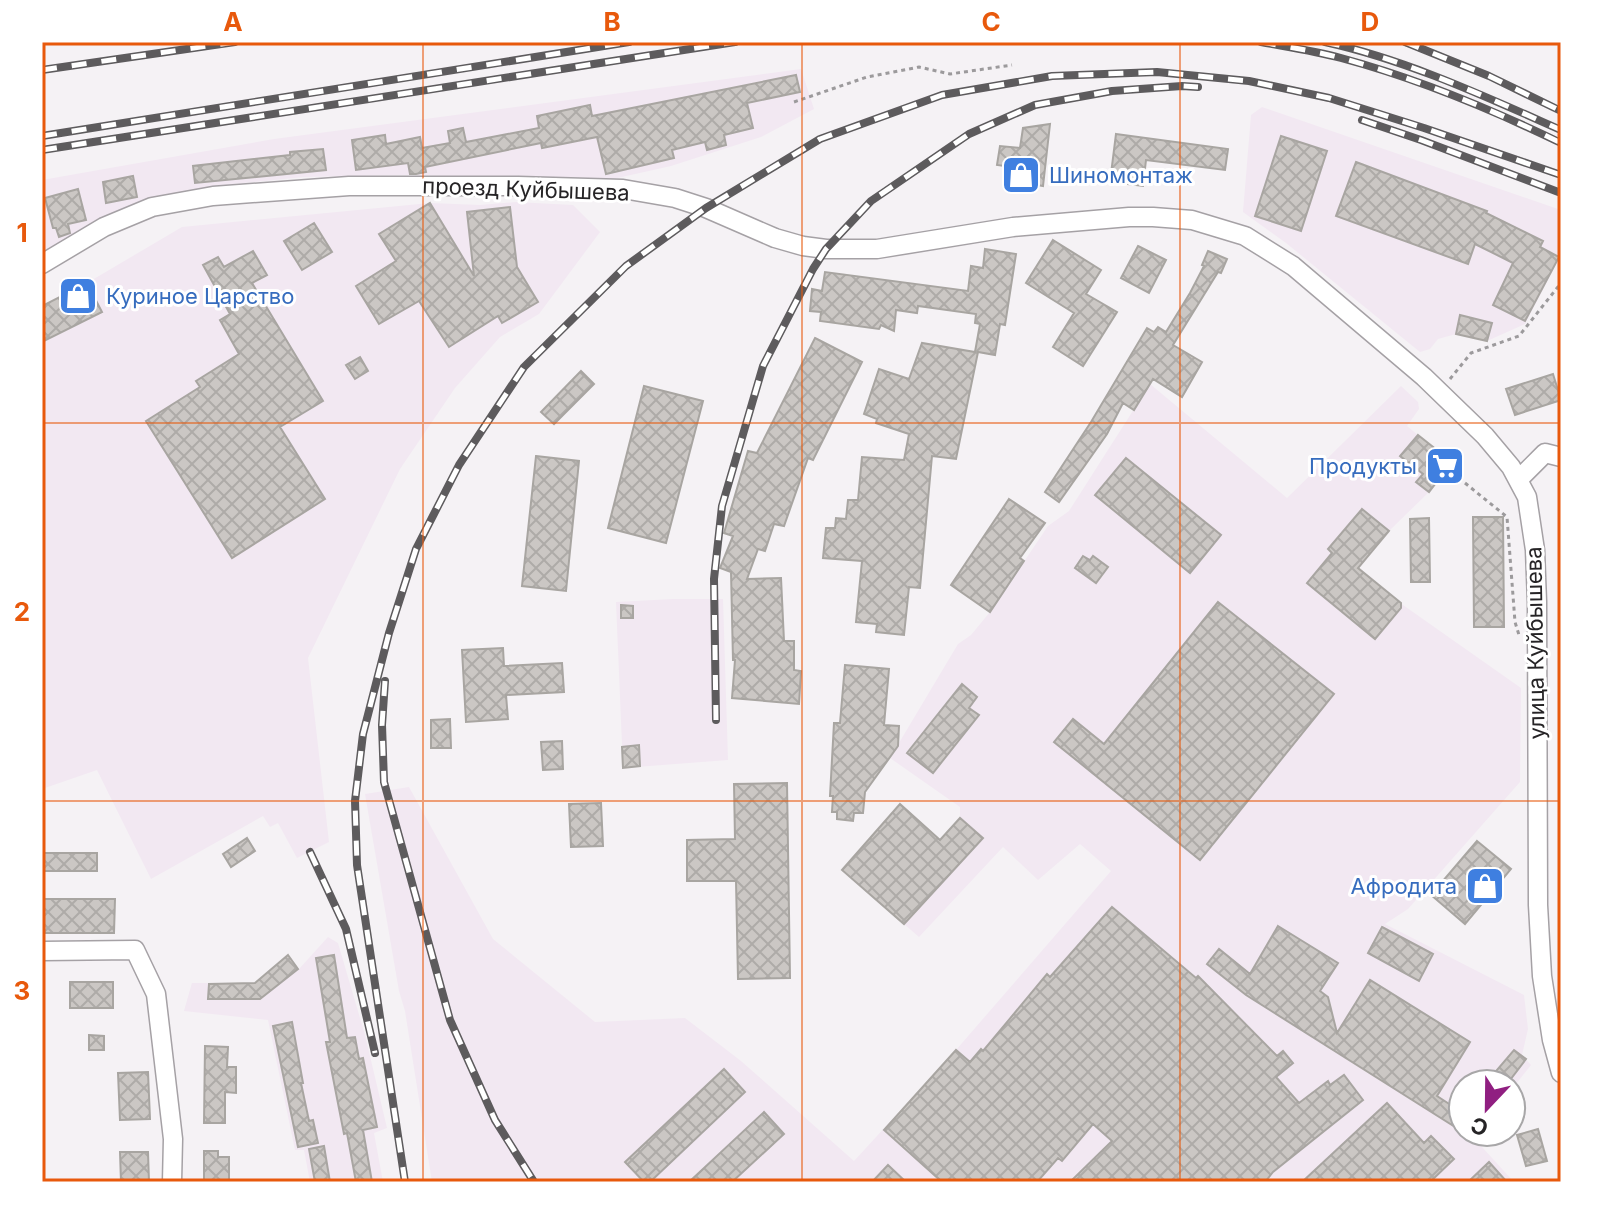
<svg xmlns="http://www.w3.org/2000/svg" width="1603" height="1224" font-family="Inter,sans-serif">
<defs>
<pattern id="building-cross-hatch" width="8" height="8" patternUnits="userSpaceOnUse" patternTransform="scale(2)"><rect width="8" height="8" fill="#cbc7c4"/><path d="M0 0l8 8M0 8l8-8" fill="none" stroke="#aeaba8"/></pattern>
</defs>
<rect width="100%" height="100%" fill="#f5f2f5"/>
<!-- built -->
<path fill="#f2e8f2" d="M801,69l13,40 -53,28 -90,29 -67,15 -194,-6 -106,2 -71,7 -72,13 -38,12 -81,44v-73l232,-41z
M1262,107l299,103v45l-36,69 -38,17 -31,-7 -18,5 -8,10 -10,3 -134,-109 -43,-31 8,-97z
M516,202l57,3 27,27 -61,82 -39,23 -45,51 -55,81 -92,189 21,184 -32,16 -19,-35 -8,4 -7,-11 -112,63 -54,-109 -55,19v-483l45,-23 95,-56 248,-24 50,2z
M1150,384l137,114 114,-112 17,16 1,7 -12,17 11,9v6h8l26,21 -23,30 -40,39 -30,37 44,37 118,83 -1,94 -112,127 -23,15 139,71 4,34 -6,26 9,10 -20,25v-6h-48v48h25l-6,15 32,35h-1082l-27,-171 -6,-20 -34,-197 44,-7 84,152 102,83 90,-4 56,43 113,100 102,-111 155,-179 -31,-27 -42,36 -35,-33 -84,90 -38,-33 79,-86v-11l-70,-49 68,-114 13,-9 19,-23 58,-86 21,-15z
M673,599h50l5,161 -105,8 -7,-166z
M328,937l10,6 27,92 22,93 -13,5 9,49h-73l-6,-32h-9l-27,-130 -84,-9 8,-28h63l33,-28 11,14z"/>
<!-- building -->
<path fill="url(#building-cross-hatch)" stroke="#a8a5a1" stroke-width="2" d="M796,75l4,17 -53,11 6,25 -29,7 2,10 -19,5 -2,-8 -33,8 2,8 -68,16 -9,-37 -55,11 -1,-5 -116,24 1,5 -10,2h-6l-2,-11 -52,7 -4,-30 33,-5 1,9 34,-7 2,11 28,-5 -2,-12 15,-3 3,14 73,-14 -2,-12 53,-11 2,11z
M1050,124l-7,62 -33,-6 2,-13 -15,-2 3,-19 20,2 3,-20z
M1116,134l112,15 -3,21 -79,-10 -3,26 -33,-4z
M1281,136l46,15 -26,80 -46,-15z
M323,149l3,21 -131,13 -2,-17 97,-11v-3z
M1356,162l131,49 -1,2 57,28 -3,6 19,10 -34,64 -32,-16 20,-42 -38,-19 -7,20 -132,-48z
M133,176l4,21 -31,6 -3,-21z
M78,189l8,31 -18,4 2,9 -11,4 -3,-9h-3l-8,-30z
M430,203l44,73 -7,-64 43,-5 7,60 21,35 -36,21 -4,-7 -49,31 -30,-46 -40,23 -23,-38 40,-25 -17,-27z
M314,223l18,29 -30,18 -18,-29z
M1053,240l48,30 -15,24 31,18 -34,54 -30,-19 21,-34 -48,-30z
M1138,246l28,14 -17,33 -28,-15z
M985,249l31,5 -11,71 -5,-1 -5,31 -17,-3 -22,107 -24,-3 -12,132 -11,-1 -5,48 -28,-3 1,-8 -21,-2 6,-61 -39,-3 3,-30h9l1,-10 10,1 2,-19h10l4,-43 42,3 5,-26 -33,-11 1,-4 -13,-5 15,-45 30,10 13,-36 53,9 5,-28 -5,-1 1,-9 -58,-8 -1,7 -21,-3 -2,21 -13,-6 -2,4 -59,-8 1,-9 -11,-1 2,-22 10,2 3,-19 143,19 3,-25 12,2z
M253,251l14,24 -15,8 71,118 -43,26 45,72 -93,59 -86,-137 54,-34 -4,-6 43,-27 -19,-34 10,-6 -27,-49 15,-8 6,10z
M1208,251l19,8 -6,14 -3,-1 -45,73 29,17 -20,35 -29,-18 -19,31 -11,-7 -16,31 -48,68 -14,-10 46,-70 56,-94 7,4 4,-5 8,5 24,-39 14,-27 -2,-1z
M87,283l15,29 -60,30v-36z
M1460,315l32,8 -5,18 -31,-7z
M815,338l47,24 -49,98 -5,-2 -24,68 -10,-2 -9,27 -7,-2 -11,30 34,-1 3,63h10v29l7,1 -2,33 -67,-6 3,-38h-2l-2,-88 -11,-4 13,-32 -9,-3 24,-82 9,2z
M360,357l8,14 -13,8 -9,-14z
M581,371l13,13 -40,40 -13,-12z
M1553,374l8,26 -46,15 -9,-26z
M644,386l59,15 -37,142 -58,-15z
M1418,435l34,27 -23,30 -13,-10 7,-8 -23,-18z
M536,456l43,5 -13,130 -44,-5z
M1126,458l95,77 -31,38 -95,-78z
M1009,499l36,24 -25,35 4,3 -34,51 -39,-27z
M1362,509l27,22 -31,37 43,35v5l-26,31 -68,-56 25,-30 -4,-4z
M1473,517h30l1,110h-30z
M1429,518l1,64h-19l-1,-63z
M1083,556l7,4 3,-4 15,11 -12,16 -21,-15z
M1218,602l116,92 -134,166 -146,-118 19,-23 31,25z
M621,605l12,1v12h-12z
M503,648l1,18 58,-3 2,29 -58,3 2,24 -42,3 -4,-72z
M845,665l44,4 -5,56 15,1 -1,20 -33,46 -2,21h-9l-1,8 -16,-2v-7h-5l1,-16h-3l4,-73h6z
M962,684l15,13 -8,11 10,7 -46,58 -26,-20z
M450,719l1,29h-20v-28z
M562,741l1,28 -20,1 -2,-28z
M639,745l1,21 -17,2 -1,-21z
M787,783l3,195 -52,1 -2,-98h-49v-41l48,-1 -1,-55z
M601,803l2,43 -32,1 -2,-43z
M900,804l40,36 20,-22 23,20 -79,86 -62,-54z
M247,838l8,13 -24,16 -8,-13z
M1477,841l34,28 -46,55 -34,-29z
M42,853h55v18h-55z
M42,899h73l-1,34h-72z
M1112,907l84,71 2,-2 79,80 6,-5 10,12 -17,14 23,26 29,-22 2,4 14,-10 19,25 -90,72 -8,10h-195l42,-41 -19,-17 -31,37 -4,-3 -21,24h-95l-58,-52 72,-80 14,12 11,-13 2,2 64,-77 3,3z
M1278,926l60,37 -18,28 8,6 9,36 33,-53 100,62 -33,54 26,17v19l-217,-137 -39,-31 12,-15 31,25z
M1382,927l51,27 -14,27 -51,-28z
M288,955l10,14 -38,30h-52l1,-15 46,-1z
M334,955l13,83 8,-1 4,22 4,-1 14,69 -14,3 9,52h-16l-9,-49 -3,1 -18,-92h4l-14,-84z
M70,982h43v26h-43z
M292,1022l11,61h-2l8,38 4,-1 5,23 -20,4 -25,-121z
M89,1035l15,1v14h-15z
M205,1046l23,1 -1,20h9v26l-11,-1v31h-21z
M1514,1050l12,9 -19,25h-22z
M724,1069l21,23 -95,90h-6l-19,-20z
M148,1072l2,47 -30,1 -2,-47z
M1387,1103l37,40 7,-7 23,23 -24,23h-128z
M764,1112l20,22 -52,48h-43z
M1538,1129l9,32 -21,5 -9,-31z
M324,1146l6,36h-15l-6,-33z
M204,1151h14v6h11v25h-25z
M120,1152h28l1,30h-28z
M1489,1162l18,20h-39z
M888,1165l18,17h-34z"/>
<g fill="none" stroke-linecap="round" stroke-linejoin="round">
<defs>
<path id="minor" d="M42,264l62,-37 48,-20 61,-11 136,-10h169l105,3 52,9 31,10 69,30 28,8 23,3h51l136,-22 116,-10h24l39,3 53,16 48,30 131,111 61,59 26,31 16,30 8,53 2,52 1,303 4,71 10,64 9,33
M1519,479l26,-26 16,4
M42,951l93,-1 21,44 17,145 -1,43"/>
</defs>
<!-- minor casing -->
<use href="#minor" stroke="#a5a1a5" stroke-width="21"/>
<!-- path -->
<path stroke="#9c9a9c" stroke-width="3" stroke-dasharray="4 4" stroke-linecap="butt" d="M794,102l73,-25 52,-10 31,7 62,-9
M1450,379l21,-26 48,-17 42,-53
M1465,483l42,34 8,105 4,13"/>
<!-- minor -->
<use href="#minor" stroke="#fff" stroke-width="18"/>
<defs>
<path id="rail" d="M1261,42c27,5 54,9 80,16 75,20 150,51 220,85
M1325,42c82,18 159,54 236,88
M1405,42l84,34 72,35
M42,70l193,-28
M1362,120l59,20 140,53
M42,136l587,-94
M42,150l693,-108
M385,681l-3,44 2,57 66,238 45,100 39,62
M716,720l-2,-141 8,-73 41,-140 50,-97 13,-20 45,-48 98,-67 66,-29 77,-14 70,-5 16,1
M310,852l36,77 29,124
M405,1182l-48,-317 -2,-64 8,-67 26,-101 27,-84 43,-84 65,-98 102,-101 80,-58 114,-69 122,-44 110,-19 105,-4 92,9 80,17 95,30 137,47"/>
</defs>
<!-- rail casing -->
<use href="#rail" stroke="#5d5b5d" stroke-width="8"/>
<!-- rail -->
<use href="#rail" stroke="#fff" stroke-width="5" stroke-dasharray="15" stroke-linecap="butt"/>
</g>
<!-- grid -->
<path fill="none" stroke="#e8590c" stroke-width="2" stroke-opacity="0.55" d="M423,42v1140M802,42v1140M1180,42v1140M42,423h1519M42,801h1519"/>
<!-- icons -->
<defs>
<symbol id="shop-square" viewBox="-11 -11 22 22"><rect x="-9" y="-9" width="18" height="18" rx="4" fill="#3f7fe0" stroke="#fff"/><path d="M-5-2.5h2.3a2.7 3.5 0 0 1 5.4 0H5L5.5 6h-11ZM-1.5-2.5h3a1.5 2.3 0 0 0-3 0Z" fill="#fff"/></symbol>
<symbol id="supermarket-square" viewBox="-11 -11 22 22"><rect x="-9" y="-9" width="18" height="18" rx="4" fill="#3f7fe0" stroke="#fff"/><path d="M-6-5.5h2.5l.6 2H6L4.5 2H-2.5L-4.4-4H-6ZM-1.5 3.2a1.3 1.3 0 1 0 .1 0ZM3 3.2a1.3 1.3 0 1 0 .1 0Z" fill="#fff"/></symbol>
</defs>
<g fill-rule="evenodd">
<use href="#shop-square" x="999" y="153" width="44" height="44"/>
<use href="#shop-square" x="56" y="274" width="44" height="44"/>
<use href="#supermarket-square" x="1423" y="444" width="44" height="44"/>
<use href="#shop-square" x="1463" y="864" width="44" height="44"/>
</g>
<g text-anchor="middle" stroke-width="6" stroke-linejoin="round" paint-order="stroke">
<!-- shop labels -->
<g font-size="22" fill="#366cbe" stroke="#fff" text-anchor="start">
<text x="1049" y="183">Шиномонтаж</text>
<text x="106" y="304">Куриное Царство</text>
<text x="1417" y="474" text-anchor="end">Продукты</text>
<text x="1457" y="894" text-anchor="end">Афродита</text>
</g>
<!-- street labels -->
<g font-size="22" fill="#262426" stroke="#fff">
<text transform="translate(526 189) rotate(2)" y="8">проезд Куйбышева</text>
<text transform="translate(1535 643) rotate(-91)" y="8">улица Куйбышева</text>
</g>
</g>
<!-- border -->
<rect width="1603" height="1224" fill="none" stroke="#ffffff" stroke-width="88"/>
<!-- north arrow -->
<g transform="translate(1487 1108) rotate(202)"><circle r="38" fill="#ffffff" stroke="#a8a7a8" stroke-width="2"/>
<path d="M0-6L14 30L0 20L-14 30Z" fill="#901f81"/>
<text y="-12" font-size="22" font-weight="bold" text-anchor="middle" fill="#262426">С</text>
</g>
<rect x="44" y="44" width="1515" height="1136" fill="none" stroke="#e8590c" stroke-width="3"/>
<g font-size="26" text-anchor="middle" font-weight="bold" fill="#e8590c">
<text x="233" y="31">A</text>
<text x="612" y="31">B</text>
<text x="991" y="31">C</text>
<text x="1370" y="31">D</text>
<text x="22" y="242">1</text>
<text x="22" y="621">2</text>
<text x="22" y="1000">3</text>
</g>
</svg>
